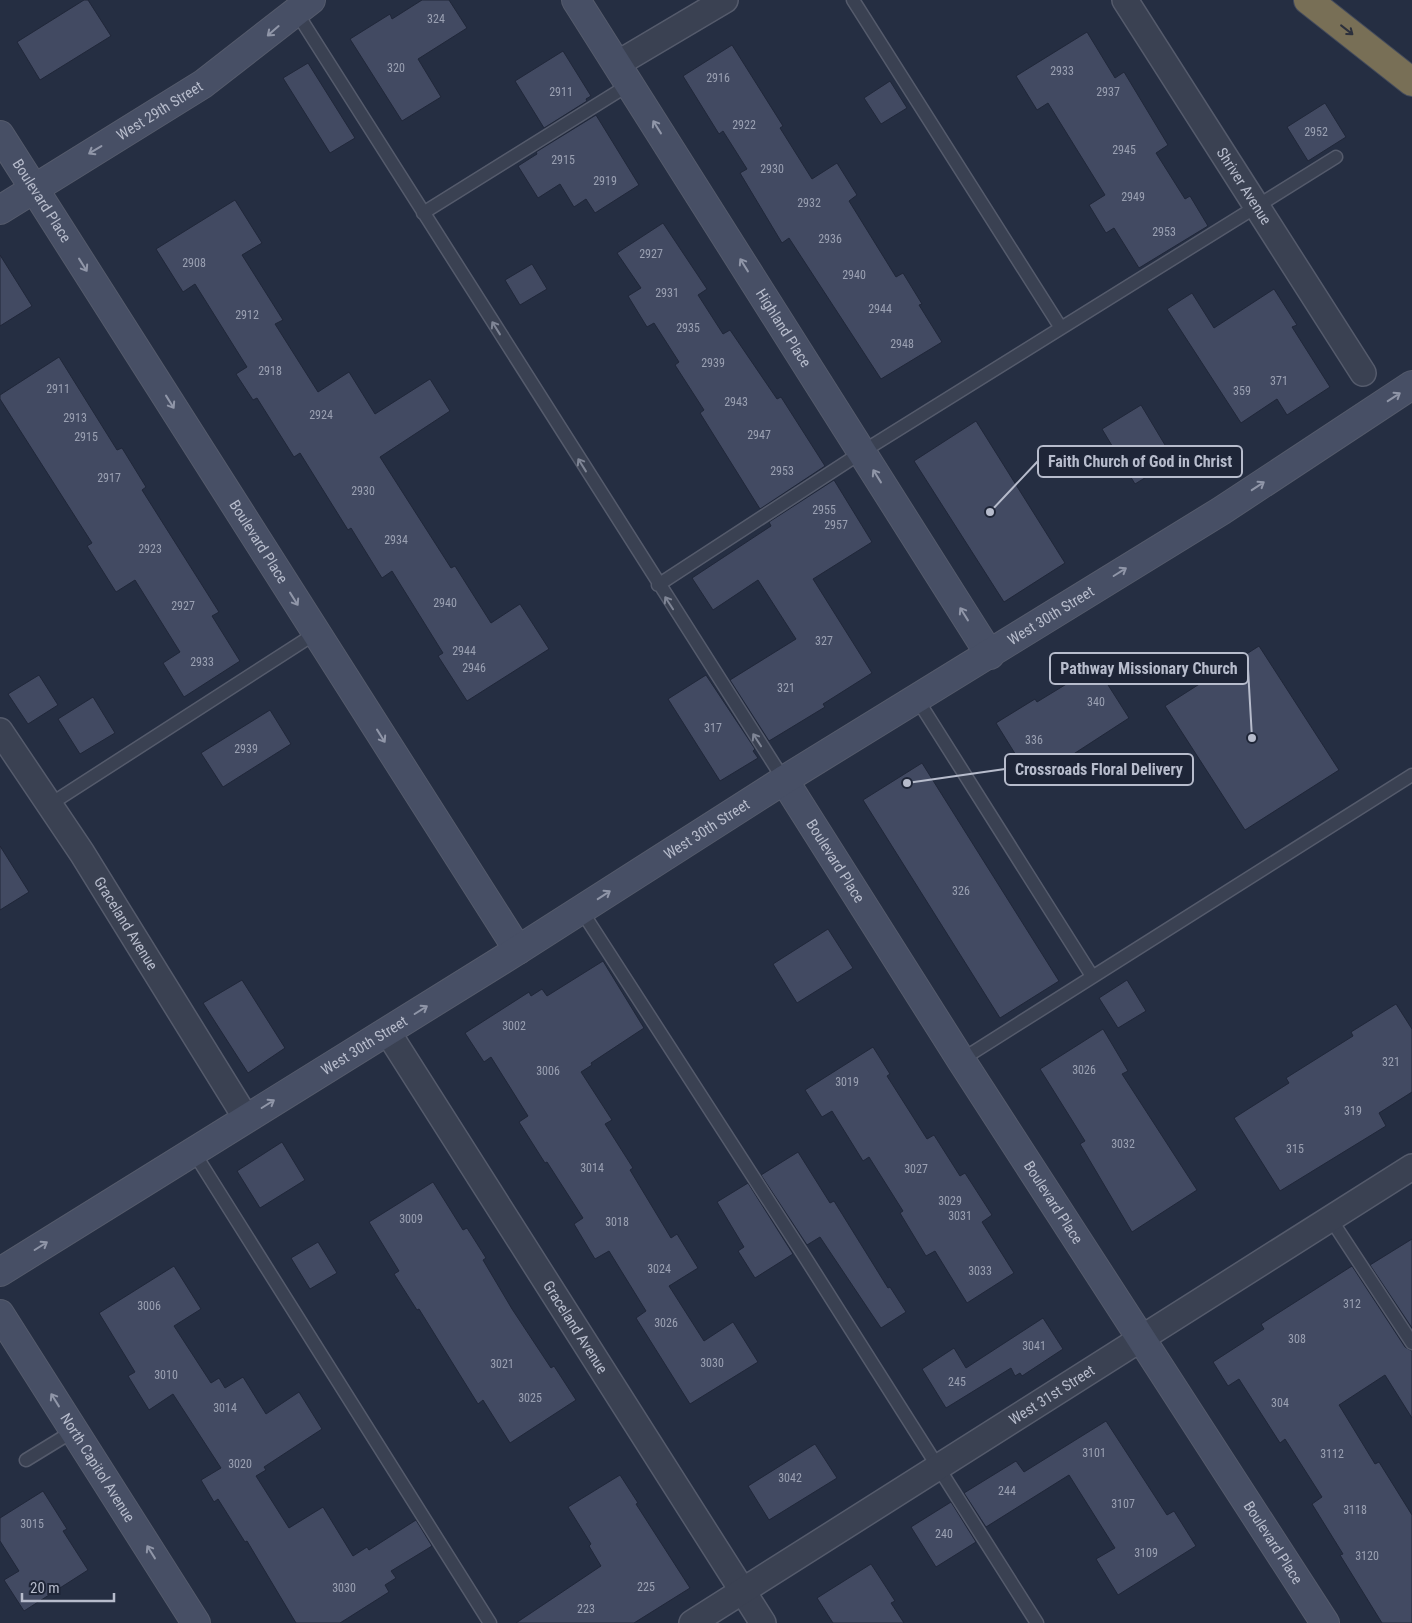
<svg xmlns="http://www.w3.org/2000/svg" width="1412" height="1623" font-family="'Roboto Condensed',sans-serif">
<rect width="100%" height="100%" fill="#252e42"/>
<!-- building -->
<path fill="#424a62" stroke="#202739" d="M84,0h4l23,36 -71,44 -23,-38z
M422,0h27l18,28 -49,31 23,38 -39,24 -52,-82 40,-25 2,5z
M1087,32l28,46 9,-6 44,73 -12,8 29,46 5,-3 18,30 -69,42 -25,-40 -8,5 -17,-28 16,-10 -57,-92 -11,7 -21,-34z
M732,45l51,81 -3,2 32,51 25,-16 20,32 -8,6 47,76 7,-4 19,31 -3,1 23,37 -61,37 -92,-141 -7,5 -42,-70 7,-4 -24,-38 -4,3 -36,-58z
M563,51l28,45 -5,3 1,2 -43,27 -29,-47z
M308,63l47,75 -25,15 -47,-75z
M890,81l17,27 -26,16 -17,-26z
M1325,103l21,34 -38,24 -21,-34z
M596,115l43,70 -44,28 -9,-14 -12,8 -14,-23 -22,14 -20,-32 19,-12 -1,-2z
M235,200l27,43 -20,12 41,65 -8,4 43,68 31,-20 26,42 55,-35 20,32 -70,46 71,111 4,-2 36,57 29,-19 29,45 -82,52 -29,-45 5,-3 -51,-82 -10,7 -31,-50 -3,2 -48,-77 -6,4 -37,-59 -4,2 -17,-26 11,-7 -52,-83 -12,8 -27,-43z
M663,223l44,66 -9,6 25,39 7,-4 47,69 4,-2 44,69 -65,43 -60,-96 4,-3 -29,-45 4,-3 -25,-39 -7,4 -19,-31 13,-8 -24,-35z
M0,255l32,51 -32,20z
M532,264l15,25 -27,16 -15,-25z
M1274,289l23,36 -5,2 38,60 -43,28 -10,-16 -36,24 -74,-114 25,-16 22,35z
M59,357l58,93 5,-2 24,39 -4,3 77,122 -7,4 28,45 -56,36 -21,-34 17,-11 -45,-72 -19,12 -29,-46 5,-3 -92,-144v-4z
M1141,405l33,55 -39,24 -33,-55z
M976,421l89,142 -61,39 -90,-141z
M834,480l38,62 -59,37 59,94 -49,31 2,3 -56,34 -39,-61 66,-41 -38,-59 -45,30 -21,-32 79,-52 -2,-4z
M1259,646l80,124 -94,60 -80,-124z
M1096,666l33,52 -97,63 -36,-58 39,-24 2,3z
M39,675l19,30 -30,19 -20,-30z
M706,675l49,74 -2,2 5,7 -38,23 -52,-82z
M93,697l22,36 -35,21 -22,-35z
M270,710l21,34 -68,43 -22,-34z
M922,763l137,218 -59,37 -137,-218z
M0,846l29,46 -29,18z
M828,929l25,39 -56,35 -24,-39z
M603,961l41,67 -53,35 1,2 -11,7 31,48 -7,4 28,44 -3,2 41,68 6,-4 21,34 -29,18 35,55 29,-19 25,40 -68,42 -54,-86 10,-7 -37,-60 -14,8 -21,-35 9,-6 -36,-56 -2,1 -26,-41 9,-6 -37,-59 -7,5 -19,-29 64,-41 2,4 11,-7 5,7z
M242,980l43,68 -37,25 -45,-70z
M1127,980l19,31 -28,17 -19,-30z
M1396,1004l16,25v63l-33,21 7,13 -106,65 -46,-73 55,-35 -3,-5 67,-42 -2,-4z
M1103,1029l25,42 -6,3 75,116 -65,42 -52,-88 5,-3 -45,-72z
M873,1047l17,27 -3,2 40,63 7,-4 26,41 5,-3 27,42 -10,7 32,51 -47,30 -32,-52 -9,5 -26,-43 3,-2 -34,-54 -6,4 -31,-50 -10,6 -17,-27z
M282,1142l23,38 -45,28 -23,-37z
M798,1152l32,51 4,-2 54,87 2,-1 16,25 -25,16 -61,-91 -13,8 -46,-70z
M433,1182l30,48 4,-2 19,30 -3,2 29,49 39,59 3,-2 22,34 -66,43 -27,-43 -5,4 -59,-95 -2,1 -23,-36 5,-3 -30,-49z
M748,1183l45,71 -38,24 -17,-27 6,-4 -27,-45z
M1412,1239v89l-42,-63z
M318,1242l19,31 -27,16 -19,-31z
M174,1266l27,43 -27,17 37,57 8,-5 6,10 18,-11 23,37 33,-22 23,37 -58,38 2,3 -10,6 33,52 34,-21 30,49 14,-9 2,3 47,-30 16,26 -41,25 5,7 -11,7 4,7 -49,31h-44l-49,-82 -2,1 -27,-43 -4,3 -13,-22 20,-12 -48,-74 -24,16 -21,-34 7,-4 -36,-59z
M1352,1266l53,81 7,4v67l-27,-43 -46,30 36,59 4,-2 33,53v108h-30l-42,-68 3,-1 -31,-50 10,-7 -37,-58 -5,4 -41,-64 -11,7 -15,-24 51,-33 -3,-5z
M1043,1318l20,31 -41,27 -2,-3 -5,3 -4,-8 -65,40 -24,-39 32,-21 12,20z
M1106,1421l61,94 7,-4 22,35 -78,49 -22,-36 19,-11 -46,-73 -83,52 -22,-34 52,-32 8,11z
M815,1444l22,34 -68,42 -21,-34z
M620,1475l18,28 -2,1 54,84 -56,35h-118l85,-57 -12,-20 2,-2 -23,-37z
M43,1491l24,38 -4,2 25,39 -64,41 -20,-31 15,-9 -19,-30v-23z
M951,1502l25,40 -40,25 -25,-40z
M871,1564l24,37 -4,2 13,20h-71l-16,-25z"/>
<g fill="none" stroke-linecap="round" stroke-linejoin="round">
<defs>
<path id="lane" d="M853,0l208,328
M295,10l489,770
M423,213l207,-129
M658,585l204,-133 474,-295
M917,699l175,277
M49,805l267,-172
M581,910l222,344 234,369
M961,1060l451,-285
M193,1151l297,472
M1330,1218l82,125
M26,1460l49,-30"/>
<g id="street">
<path id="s1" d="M1125,0l238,373"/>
<path d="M617,64l108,-64"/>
<path id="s2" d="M0,731l82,122 164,265"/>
<path id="s3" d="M387,1031l376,592"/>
<path id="s4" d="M692,1623l720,-456"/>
</g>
<g id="secondary">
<path id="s5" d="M576,0l414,655"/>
<path id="s6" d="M0,135l518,815"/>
<path id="s7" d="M0,210l203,-126 108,-84"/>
<path id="s8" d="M784,780l177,280 364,563"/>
<path id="s9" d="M0,1272l518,-322 266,-170 437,-269 191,-126"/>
<path id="s10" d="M0,1314l196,309"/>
</g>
<path id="highway" d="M1308,0l104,82"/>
</defs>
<!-- lane casing -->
<use href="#lane" stroke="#555b6c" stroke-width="15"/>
<!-- street casing -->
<use href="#street" stroke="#555b6c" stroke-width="28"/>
<!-- secondary casing -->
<use href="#secondary" stroke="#555b6c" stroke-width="30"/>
<!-- highway casing -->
<use href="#highway" stroke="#444b5c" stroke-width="30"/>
<!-- lane -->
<use href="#lane" stroke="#3a4152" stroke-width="12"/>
<!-- street -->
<use href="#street" stroke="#3a4152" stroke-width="25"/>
<!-- secondary -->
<use href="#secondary" stroke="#474f65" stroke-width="28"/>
<!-- highway -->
<use href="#highway" stroke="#786f56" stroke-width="28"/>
</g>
<!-- one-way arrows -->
<defs><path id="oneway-shaft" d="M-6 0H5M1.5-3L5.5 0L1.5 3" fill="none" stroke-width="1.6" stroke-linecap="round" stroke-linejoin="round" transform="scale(1.25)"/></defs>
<use stroke="#2c303c" href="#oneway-shaft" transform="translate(1347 30) rotate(38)"/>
<g stroke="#9096a8">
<use href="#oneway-shaft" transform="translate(273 31) rotate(139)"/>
<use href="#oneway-shaft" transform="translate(657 127) rotate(-122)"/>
<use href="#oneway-shaft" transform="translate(95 150) rotate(149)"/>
<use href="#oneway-shaft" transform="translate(83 265) rotate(58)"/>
<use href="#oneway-shaft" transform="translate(744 265) rotate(-122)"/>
<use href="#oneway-shaft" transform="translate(1394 397) rotate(-33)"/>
<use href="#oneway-shaft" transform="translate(170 402) rotate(58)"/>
<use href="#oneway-shaft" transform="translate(877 476) rotate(-122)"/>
<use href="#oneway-shaft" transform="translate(1258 486) rotate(-33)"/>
<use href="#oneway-shaft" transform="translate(1120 572) rotate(-32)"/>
<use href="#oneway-shaft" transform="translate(294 599) rotate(58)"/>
<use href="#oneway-shaft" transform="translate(964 614) rotate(-122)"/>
<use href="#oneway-shaft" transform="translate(381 736) rotate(58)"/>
<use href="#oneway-shaft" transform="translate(604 895) rotate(-33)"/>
<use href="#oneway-shaft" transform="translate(421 1010) rotate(-32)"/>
<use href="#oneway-shaft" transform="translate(268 1104) rotate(-32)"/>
<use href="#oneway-shaft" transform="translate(41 1246) rotate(-32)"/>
<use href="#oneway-shaft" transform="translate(55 1400) rotate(-122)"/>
<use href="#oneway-shaft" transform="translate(151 1552) rotate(-122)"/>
</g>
<g stroke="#7f8595">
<use href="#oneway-shaft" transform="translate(496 328) rotate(-122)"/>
<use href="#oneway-shaft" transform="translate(582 465) rotate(-122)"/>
<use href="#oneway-shaft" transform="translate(669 603) rotate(-123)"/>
<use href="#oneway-shaft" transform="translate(757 740) rotate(-123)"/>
</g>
<g text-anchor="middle" stroke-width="4.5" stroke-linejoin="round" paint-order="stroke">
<!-- number labels -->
<g font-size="12" fill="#9aa0b2">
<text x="436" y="23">324</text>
<text x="396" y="72">320</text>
<text x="1062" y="75">2933</text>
<text x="718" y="82">2916</text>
<text x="561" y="96">2911</text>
<text x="1108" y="96">2937</text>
<text x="744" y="129">2922</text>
<text x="1316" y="136">2952</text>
<text x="1124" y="154">2945</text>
<text x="563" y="164">2915</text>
<text x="772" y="173">2930</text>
<text x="605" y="185">2919</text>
<text x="1133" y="201">2949</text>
<text x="809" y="207">2932</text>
<text x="1164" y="236">2953</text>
<text x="830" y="243">2936</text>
<text x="651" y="258">2927</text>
<text x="194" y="267">2908</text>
<text x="854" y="279">2940</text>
<text x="667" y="297">2931</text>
<text x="880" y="313">2944</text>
<text x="247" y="319">2912</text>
<text x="688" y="332">2935</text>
<text x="902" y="348">2948</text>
<text x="713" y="367">2939</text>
<text x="270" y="375">2918</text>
<text x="1279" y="385">371</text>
<text x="58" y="393">2911</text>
<text x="1242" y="395">359</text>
<text x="736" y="406">2943</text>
<text x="321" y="419">2924</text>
<text x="75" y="422">2913</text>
<text x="759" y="439">2947</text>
<text x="86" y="441">2915</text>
<text x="782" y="475">2953</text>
<text x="109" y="482">2917</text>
<text x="363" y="495">2930</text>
<text x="824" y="514">2955</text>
<text x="836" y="529">2957</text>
<text x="396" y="544">2934</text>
<text x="150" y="553">2923</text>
<text x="445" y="607">2940</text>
<text x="183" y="610">2927</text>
<text x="824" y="645">327</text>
<text x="464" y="655">2944</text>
<text x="202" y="666">2933</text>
<text x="474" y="672">2946</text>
<text x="786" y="692">321</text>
<text x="1096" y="706">340</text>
<text x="713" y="732">317</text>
<text x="1034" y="744">336</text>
<text x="246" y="753">2939</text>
<text x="961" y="895">326</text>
<text x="514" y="1030">3002</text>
<text x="1391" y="1066">321</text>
<text x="1084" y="1074">3026</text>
<text x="548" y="1075">3006</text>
<text x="847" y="1086">3019</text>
<text x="1353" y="1115">319</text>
<text x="1123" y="1148">3032</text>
<text x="1295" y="1153">315</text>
<text x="592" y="1172">3014</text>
<text x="916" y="1173">3027</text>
<text x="950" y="1205">3029</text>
<text x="960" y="1220">3031</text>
<text x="411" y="1223">3009</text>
<text x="617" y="1226">3018</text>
<text x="659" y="1273">3024</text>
<text x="980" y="1275">3033</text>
<text x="1352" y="1308">312</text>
<text x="149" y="1310">3006</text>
<text x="666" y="1327">3026</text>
<text x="1297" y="1343">308</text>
<text x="1034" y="1350">3041</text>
<text x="712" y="1367">3030</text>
<text x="502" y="1368">3021</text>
<text x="166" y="1379">3010</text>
<text x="957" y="1386">245</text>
<text x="530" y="1402">3025</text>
<text x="1280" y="1407">304</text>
<text x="225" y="1412">3014</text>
<text x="1094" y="1457">3101</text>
<text x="1332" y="1458">3112</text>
<text x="240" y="1468">3020</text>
<text x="790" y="1482">3042</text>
<text x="1007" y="1495">244</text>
<text x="1123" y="1508">3107</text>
<text x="1355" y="1514">3118</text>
<text x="32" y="1528">3015</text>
<text x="944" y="1538">240</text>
<text x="1146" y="1557">3109</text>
<text x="1367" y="1560">3120</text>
<text x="646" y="1591">225</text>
<text x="344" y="1592">3030</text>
<text x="586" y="1613">223</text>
</g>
<!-- street labels -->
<g font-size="15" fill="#b7bccc" stroke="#1e2537">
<text dy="5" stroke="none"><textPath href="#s7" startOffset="188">West 29th Street</textPath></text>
<text dy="5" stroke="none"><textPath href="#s1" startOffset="221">Shriver Avenue</textPath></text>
<text dy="5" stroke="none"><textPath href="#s6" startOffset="78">Boulevard Place</textPath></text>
<text dy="5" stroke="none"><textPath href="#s5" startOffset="388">Highland Place</textPath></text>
<text dy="5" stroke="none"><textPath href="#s6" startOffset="482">Boulevard Place</textPath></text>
<text dy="5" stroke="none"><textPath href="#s9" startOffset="1239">West 30th Street</textPath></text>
<text dy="5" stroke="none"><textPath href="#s9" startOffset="834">West 30th Street</textPath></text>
<text dy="5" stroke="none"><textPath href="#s8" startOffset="96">Boulevard Place</textPath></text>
<text dy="5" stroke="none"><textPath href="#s2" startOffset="230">Graceland Avenue</textPath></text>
<text dy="5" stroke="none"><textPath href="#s9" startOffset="429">West 30th Street</textPath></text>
<text dy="5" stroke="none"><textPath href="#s8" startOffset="501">Boulevard Place</textPath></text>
<text dy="5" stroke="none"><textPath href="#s3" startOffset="351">Graceland Avenue</textPath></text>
<text dy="5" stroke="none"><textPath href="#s4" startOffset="426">West 31st Street</textPath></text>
<text dy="5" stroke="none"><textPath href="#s10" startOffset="182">North Capitol Avenue</textPath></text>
<text dy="5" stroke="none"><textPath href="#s8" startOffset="906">Boulevard Place</textPath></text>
</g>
</g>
<!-- callouts -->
<path fill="none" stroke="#b7bccc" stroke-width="2" d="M990 512L1038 461M1252 738L1248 669M907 783L1005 769"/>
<g fill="#b7bccc" stroke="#1e2537" stroke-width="2">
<circle cx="990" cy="512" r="5"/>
<circle cx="1252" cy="738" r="5"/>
<circle cx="907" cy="783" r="5"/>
</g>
<g fill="#1e2537" stroke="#b7bccc" stroke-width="2">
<rect x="1038" y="446" width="204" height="31" rx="5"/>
<rect x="1050" y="653" width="198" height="31" rx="5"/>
<rect x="1005" y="754" width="188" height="31" rx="5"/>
</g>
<g font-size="16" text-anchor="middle" font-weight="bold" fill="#b7bccc">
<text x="1140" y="467">Faith Church of God in Christ</text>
<text x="1149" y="674">Pathway Missionary Church</text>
<text x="1099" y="775">Crossroads Floral Delivery</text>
</g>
<!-- scale -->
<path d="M22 1593v8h92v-8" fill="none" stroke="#b7bccc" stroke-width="2.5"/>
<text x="30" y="1593" font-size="15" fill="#b7bccc" stroke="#1e2537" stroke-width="4" paint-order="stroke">20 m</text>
</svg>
